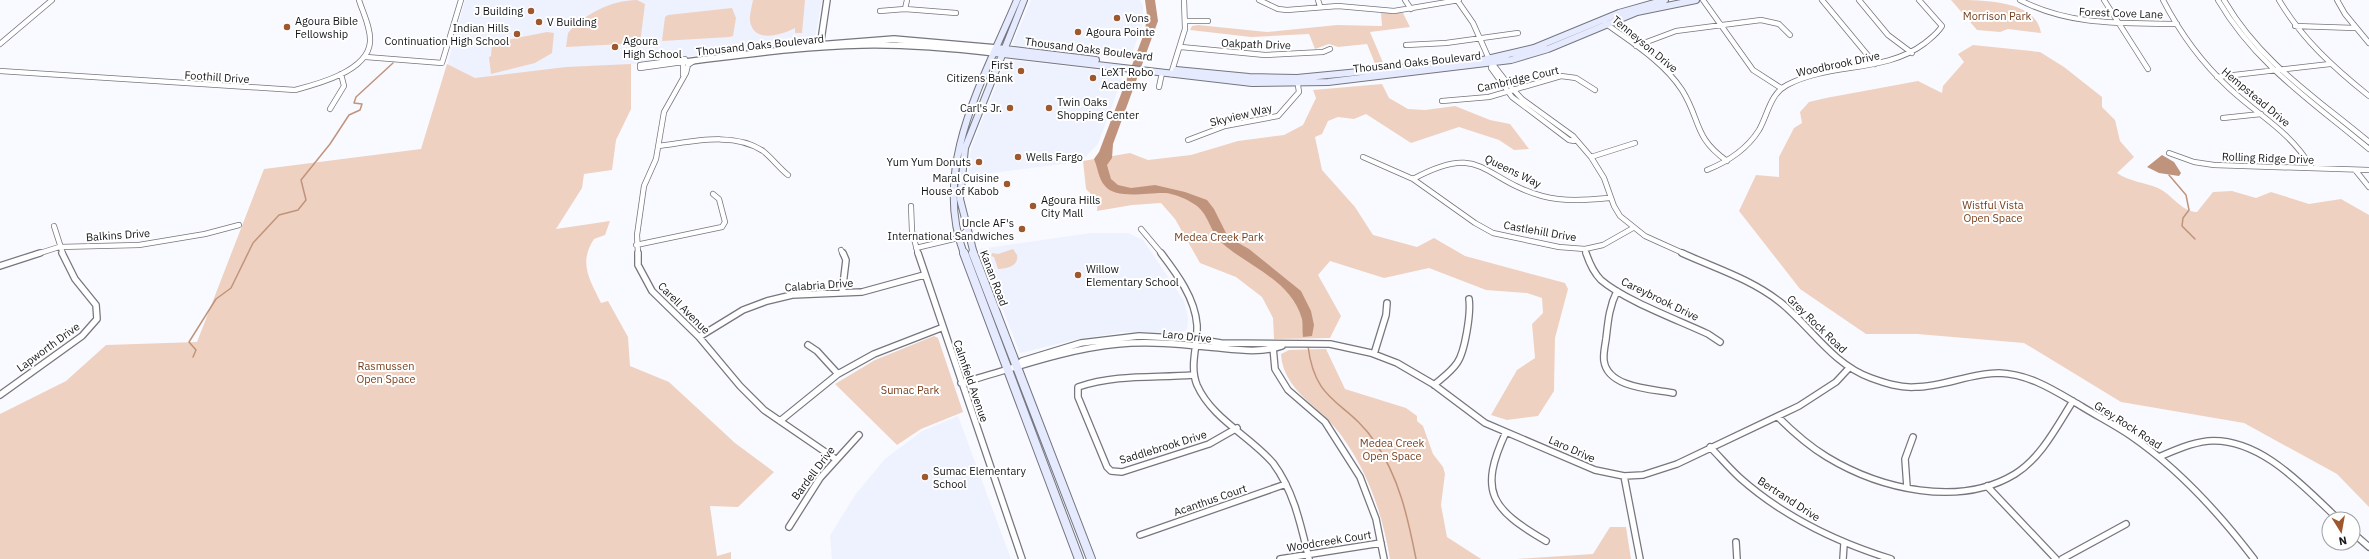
<svg xmlns="http://www.w3.org/2000/svg" width="2369" height="559" font-family="'IBM Plex Sans',sans-serif">
<rect width="100%" height="100%" fill="#f9faff"/>
<!-- built -->
<path fill="#eef1fe" d="M465,0h357l-7,38 -6,3 -1,4 -117,11 -102,14 -116,9 -26,-13z
M1031,0h109l3,6v15l-13,39 -115,-13 -2,-4z
M1011,60l113,13 -26,71 -14,14 -7,1 1,3 -110,14 3,-28 35,-87z
M1091,233h37l15,7 41,61 4,17 -1,12 -10,3 -55,-1 -48,8 -54,13 -41,-104z
M958,416l53,143h-179l-2,-23 25,-41 30,-36 37,-28z"/>
<!-- green -->
<path fill="#efd1c1" d="M637,0l8,4 -5,39 -74,4 2,-14c16,-19 44,-33 69,-33z
M753,0h52l-3,33h-7v-5c-11,6 -38,15 -44,-3 -3,-7 1,-18 2,-25z
M1951,0c33,0 85,0 90,33l-33,-4 -8,3 -23,-2z
M732,8l4,10 -3,18 -4,1 -67,4 3,-24 3,-2z
M1381,13h22l7,14 -40,5 14,33 -8,1 -9,-22 -29,3 -9,-3 -14,5 -6,-15 -58,3 -61,-7 2,-4 6,-1 69,7 70,-7 45,1z
M547,32l7,1 -2,20 -17,10 -44,11 -2,-17 2,-1 1,-13z
M1973,45l67,7 24,15 38,30v10l13,13 5,21 14,16 -17,16c13,9 27,9 41,15 15,7 22,23 39,24l16,-20 19,-1 24,7 15,-6 38,12 32,-5 28,16v292l-32,-33 -93,-51 -123,-21 -97,-59 -107,-9h-51l-66,-45 -61,-78 17,-36 23,2v-20l15,-29 8,-5 -2,-11 9,-10 17,-4 92,-17 24,12 1,-7 21,-24 -6,-8z
M447,64l28,14 91,-11 65,-3v45l-15,31 -4,30 -28,4 -2,14 -26,41 54,-8 -5,14 -11,4c-16,24 -4,41 7,64l7,-2 20,36 2,29 39,16 66,61 39,29 -36,35 -28,-1 7,50 14,-4v7h-731v-145l66,-33 40,-36 91,-3 67,-173 157,-20z
M1382,84l7,14 19,11 17,1 30,-4 35,14 20,4 19,25 -15,1 -15,-10 -40,-13 -48,16 -45,-29 -12,5 -16,-2 -10,4 -6,13 -7,3 7,33 33,37 18,28 44,12 17,-9 31,18 100,27 3,6 -13,49 -1,53 -16,25 -31,4 -16,-5 26,-45 18,-12 -3,-34 11,-11 -1,-15 -15,-5 -41,-3 -57,-22 -45,10 -54,-17 -12,14 23,41 -11,22 -56,1 -1,-21 -11,-21 -26,-20 -36,-14 -25,-44 -14,-16 -29,2 -35,6 1,-10 -12,-12 -3,-28 47,-8 18,7 43,-5 47,-14 46,-6 19,-10 13,-27 -3,-8z
M1013,249l4,6c2,11 -10,14 -19,14l-4,-12 -3,-1 1,-3 6,1z
M934,336l4,2 25,74 -42,17 -24,16 -62,-61 40,-24z
M1326,349l19,40 61,19 11,8v5l6,5 10,28 10,13 2,7 -4,31 6,32 34,22h-91c-8,-46 -21,-85 -49,-124 -20,-28 -58,-44 -60,-81l8,-4z
M1610,527h16l5,32h-115l77,-5z"/>
<!-- water -->
<path fill="#c0947c" d="M1145,0h10l3,21 -45,123 -1,14 -5,7 4,14 7,6 13,3 24,-3 30,7 22,8 7,9 14,28 21,12 52,42 10,20 3,14 -2,11 -9,1c-1,-6 0,-13 -1,-18 -11,-39 -53,-52 -80,-76 -13,-12 -13,-30 -28,-39 -7,-5 -20,-10 -28,-11 -17,-1 -50,7 -61,-7 -7,-8 -7,-18 -11,-27l5,-7 46,-121 2,-16z
M2162,155l12,7 7,11 -2,3 -20,-3 -12,-6z"/>
<g fill="none" stroke-linecap="round" stroke-linejoin="round">
<!-- stream -->
<path stroke="#c0947c" stroke-width="1.5" d="M2169,175l17,20 3,15 -6,8 -1,8 13,13
M1308,346c7,59 39,54 67,96 24,35 33,76 41,117
M193,357l3,-7 -7,-8 27,-43 15,-11 22,-45 26,-28 19,-5 8,-10 -5,-20 29,-36 19,-29 11,-5 2,-6 -8,-1 2,-6 37,-34"/>
<defs>
<path id="minor-far1" d="M1259,0l19,9 9,1 51,-4 56,5 65,-11
M1318,0l2,6
M1405,0l6,9
M1457,0l16,23 16,36 20,26 13,14 51,37 18,21 13,21 10,28 6,10 25,20 40,18
M1703,0l50,70 28,18
M1822,0l53,64
M1859,0l29,35 24,18
M2020,0c50,26 103,23 157,24
M2104,0l44,69
M2163,0c17,33 39,63 66,88 31,29 60,42 83,80
M2218,0c38,65 95,102 151,149
M2224,0c36,62 91,97 145,142
M2279,0c23,39 55,68 90,96
M2337,0l8,14 24,29
M905,9l2,-9
M880,11l25,-2 51,4
M1187,21h21
M1605,23c27,20 58,38 77,67 19,30 11,47 45,71
M2295,26l60,2
M0,44l52,-44
M1406,45l40,-2 72,-10
M1636,46l40,-15 85,-11 18,4 11,11
M1181,47l84,8 58,-3 7,-3
M366,57l76,6 19,-63
M683,61v14
M683,62l-43,6v-3l45,-6
M1492,64l-1,4 21,29 57,43 5,1
M0,71l295,19c23,-6 73,-19 75,-48 1,-14 -7,-29 -11,-42
M1171,74l14,-45 -1,-29
M2217,77l113,-13
M1159,87l3,-14
M1442,101l47,-4 72,-21 15,2 19,12
M330,109l14,-23 -3,-12
M2223,118l38,-4
M1188,140l37,-14 53,-10 21,-24 -2,-13
M659,146c32,-4 75,-15 104,5 9,7 16,17 25,24
M2169,153l25,9 20,3 155,5
M1363,157l50,22 62,44 18,10 66,14 26,2 18,-4 30,-17
M1591,157l44,-14
M1707,170c20,-8 40,-21 52,-40 9,-16 11,-36 28,-45 44,-23 97,-11 138,-42 6,-5 13,-10 17,-17l-23,-26
M2356,171l13,16
M1413,179c70,-38 68,0 129,17 22,6 45,4 67,2
M911,206l1,25 6,23
M54,226l9,28
M1141,229l21,25
M636,245l86,-18 3,-5 -6,-23 -6,-5
M916,248l42,-10 8,-7
M1585,249l1,5
M841,250l2,4
M37,254l22,-7 80,-2 66,-11 34,-9
M638,254l-1,-19 7,-49 12,-27 8,-47 22,-39 2,-8 6,-4"/>
<path id="minor" d="M638,253v12l14,26 47,46 41,49 24,24 70,48
M918,253l104,306
M1161,253c16,21 34,45 36,72 1,21 -8,40 0,60 15,34 53,51 76,78 21,28 28,63 36,96
M1586,253c3,9 8,20 15,27 23,20 77,40 107,54l12,8
M1682,253c33,15 69,26 98,49 31,25 52,62 91,76 14,5 29,10 44,9 29,0 55,-14 84,-14 31,1 56,18 82,33 16,10 34,19 50,30 48,33 88,77 123,123
M0,266l40,-13
M1617,291c-8,16 -9,31 -11,48 -1,7 -3,15 -2,22 4,27 48,28 69,32
M842,293l4,-33 -3,-7
M699,337l44,-27 24,-9 25,-6 70,-3 62,-17
M808,345l9,6 21,23
M1273,347l2,22 13,21 37,32 35,55 16,42 8,40
M1374,354l12,-39 1,-12
M1016,366l6,-5 59,-18 58,-7 56,3 26,4 109,1 41,9 26,10 36,21 52,39 110,47 29,6 19,-1 34,-11 122,-58 37,-24 13,-14
M1193,375c-39,3 -77,-1 -115,12v10l29,70 4,4 11,1 87,-28 28,-16
M961,383c51,-14 104,-34 157,-39 30,-3 61,0 91,3 24,2 50,7 73,-1
M1434,385c8,-7 17,-13 23,-22 8,-11 14,-50 12,-64
M0,395l82,-59 15,-17 -1,-14 -21,-26 -13,-26
M1778,417c15,15 31,29 49,40 53,32 132,51 188,17 26,-16 42,-48 58,-73
M780,421l58,-47 36,-20 67,-26
M1506,432c-28,60 -15,77 40,109
M1710,447c10,10 19,21 30,31 44,39 96,64 151,81
M2159,457c16,-7 32,-14 49,-16 52,-4 96,46 130,78
M1624,476l16,83
M1987,486l69,73
M1907,487l-2,-28 8,-22
M789,527l31,-49 39,-43
M2353,533l16,14
M1140,535l146,-51
M1736,542l1,17
M1280,559l101,-16
M1843,559l1,-15
M2062,559l64,-35"/>
<path id="tertiary" d="M792,47l102,-8 103,9
M820,47l7,-47
M683,62c59,-7 119,-16 179,-17 44,-1 89,3 133,8"/>
<path id="secondary-far1" d="M997,48l99,12
M995,53l257,30 76,-1 183,-22 37,-11 89,-37 59,-12
M1176,70l73,7 48,1 186,-18 51,-12 85,-35 46,-13
M964,254c-33,-87 20,-175 53,-254
M974,254l-14,-55 5,-51 59,-148"/>
<path id="secondary" d="M964,253l115,306
M973,253l118,306"/>
</defs>
<!-- minor-far1 casing -->
<use href="#minor-far1" stroke="#75767e" stroke-width="6"/>
<!-- minor casing -->
<use href="#minor" stroke="#75767e" stroke-width="8"/>
<!-- tertiary casing -->
<use href="#tertiary" stroke="#75767e" stroke-width="8"/>
<!-- secondary-far1 casing -->
<use href="#secondary-far1" stroke="#75767e" stroke-width="8"/>
<!-- secondary casing -->
<use href="#secondary" stroke="#75767e" stroke-width="10"/>
<!-- minor-far1 -->
<use href="#minor-far1" stroke="#fff" stroke-width="4.5"/>
<!-- minor -->
<use href="#minor" stroke="#fff" stroke-width="5.5"/>
<!-- tertiary -->
<use href="#tertiary" stroke="#fff" stroke-width="5.5"/>
<!-- secondary-far1 -->
<use href="#secondary-far1" stroke="#e6eafe" stroke-width="6"/>
<!-- secondary -->
<use href="#secondary" stroke="#e6eafe" stroke-width="8"/>
</g>
<!-- markers -->
<g fill="#9e582e" stroke="#fff" stroke-width="1.5">
<circle cx="531" cy="11" r="4"/>
<circle cx="1117" cy="18" r="4"/>
<circle cx="539" cy="22" r="4"/>
<circle cx="287" cy="27" r="4"/>
<circle cx="1078" cy="32" r="4"/>
<circle cx="517" cy="34" r="4"/>
<circle cx="615" cy="47" r="4"/>
<circle cx="1021" cy="71" r="4"/>
<circle cx="1093" cy="78" r="4"/>
<circle cx="1010" cy="108" r="4"/>
<circle cx="1049" cy="108" r="4"/>
<circle cx="1018" cy="157" r="4"/>
<circle cx="979" cy="162" r="4"/>
<circle cx="1007" cy="184" r="4"/>
<circle cx="1033" cy="206" r="4"/>
<circle cx="1022" cy="229" r="4"/>
<circle cx="1078" cy="275" r="4"/>
<circle cx="925" cy="477" r="4"/>
</g>
<g text-anchor="middle" stroke-width="4" stroke-linejoin="round" paint-order="stroke">
<!-- poi labels -->
<g font-size="11" fill="#151619" stroke="#fff" text-anchor="start">
<text x="523" y="15" text-anchor="end">J Building</text>
<text x="1125" y="22">Vons</text>
<text x="295" y="25">Agoura Bible<tspan x="295" dy="13">Fellowship</tspan></text>
<text x="547" y="26">V Building</text>
<text x="509" y="32" text-anchor="end">Indian Hills<tspan x="509" dy="13">Continuation High School</tspan></text>
<text x="1086" y="36">Agoura Pointe</text>
<text x="623" y="45">Agoura<tspan x="623" dy="13">High School</tspan></text>
<text x="1013" y="69" text-anchor="end">First<tspan x="1013" dy="13">Citizens Bank</tspan></text>
<text x="1101" y="76">LeXT Robo<tspan x="1101" dy="13">Academy</tspan></text>
<text x="1057" y="106">Twin Oaks<tspan x="1057" dy="13">Shopping Center</tspan></text>
<text x="1002" y="112" text-anchor="end">Carl's Jr.</text>
<text x="1026" y="161">Wells Fargo</text>
<text x="971" y="166" text-anchor="end">Yum Yum Donuts</text>
<text x="999" y="182" text-anchor="end">Maral Cuisine<tspan x="999" dy="13">House of Kabob</tspan></text>
<text x="1041" y="204">Agoura Hills<tspan x="1041" dy="13">City Mall</tspan></text>
<text x="1014" y="227" text-anchor="end">Uncle AF's<tspan x="1014" dy="13">International Sandwiches</tspan></text>
<text x="1086" y="273">Willow<tspan x="1086" dy="13">Elementary School</tspan></text>
<text x="933" y="475">Sumac Elementary<tspan x="933" dy="13">School</tspan></text>
</g>
<!-- street labels -->
<g font-size="11" fill="#151619" stroke="#fff">
<text transform="translate(2121 13) rotate(2)" y="4">Forest Cove Lane</text>
<text transform="translate(1256 44) rotate(2)" y="4">Oakpath Drive</text>
<text transform="translate(1645 44) rotate(40)" y="4">Tenneyson Drive</text>
<text transform="translate(760 45) rotate(-6)" y="4">Thousand Oaks Boulevard</text>
<text transform="translate(1089 49) rotate(7)" y="4">Thousand Oaks Boulevard</text>
<text transform="translate(1417 62) rotate(-6)" y="4">Thousand Oaks Boulevard</text>
<text transform="translate(1838 64) rotate(-12)" y="4">Woodbrook Drive</text>
<text transform="translate(217 77) rotate(4)" y="4">Foothill Drive</text>
<text transform="translate(1518 79) rotate(-13)" y="4">Cambridge Court</text>
<text transform="translate(2256 97) rotate(40)" y="4">Hempstead Drive</text>
<text transform="translate(1241 115) rotate(-14)" y="4">Skyview Way</text>
<text transform="translate(2268 158) rotate(2)" y="4">Rolling Ridge Drive</text>
<text transform="translate(1513 171) rotate(26)" y="4">Queens Way</text>
<text transform="translate(1540 231) rotate(10)" y="4">Castlehill Drive</text>
<text transform="translate(118 235) rotate(-4)" y="4">Balkins Drive</text>
<text transform="translate(994 278) rotate(69)" y="4">Kanan Road</text>
<text transform="translate(819 285) rotate(-4)" y="4">Calabria Drive</text>
<text transform="translate(1660 299) rotate(26)" y="4">Careybrook Drive</text>
<text transform="translate(684 308) rotate(45)" y="4">Carell Avenue</text>
<text transform="translate(1817 324) rotate(44)" y="4">Grey Rock Road</text>
<text transform="translate(1187 336) rotate(6)" y="4">Laro Drive</text>
<text transform="translate(48 347) rotate(-36)" y="4">Lapworth Drive</text>
<text transform="translate(971 381) rotate(71)" y="4">Calmfield Avenue</text>
<text transform="translate(2128 425) rotate(33)" y="4">Grey Rock Road</text>
<text transform="translate(1163 447) rotate(-17)" y="4">Saddlebrook Drive</text>
<text transform="translate(1572 449) rotate(24)" y="4">Laro Drive</text>
<text transform="translate(813 473) rotate(-53)" y="4">Bardell Drive</text>
<text transform="translate(1789 499) rotate(33)" y="4">Bertrand Drive</text>
<text transform="translate(1210 500) rotate(-19)" y="4">Acanthus Court</text>
<text transform="translate(1329 541) rotate(-9)" y="4">Woodcreek Court</text>
</g>
<!-- park labels -->
<g font-size="11" fill="#773e1b" stroke="#fff">
<text x="1997" y="20">Morrison Park</text>
<text x="1993" y="209">Wistful Vista<tspan x="1993" dy="13">Open Space</tspan></text>
<text x="1219" y="241">Medea Creek Park</text>
<text x="386" y="370">Rasmussen<tspan x="386" dy="13">Open Space</tspan></text>
<text x="910" y="394">Sumac Park</text>
<text x="1392" y="447">Medea Creek<tspan x="1392" dy="13">Open Space</tspan></text>
</g>
</g>
<!-- north arrow -->
<g transform="translate(2341 531) rotate(169)"><circle r="19" fill="#ffffff" stroke="#a1a2a3"/>
<path d="M0-3L7 15L0 10L-7 15Z" fill="#9e582e"/>
<text y="-6" font-size="11" font-weight="bold" text-anchor="middle" fill="#151619">N</text>
</g>
</svg>
